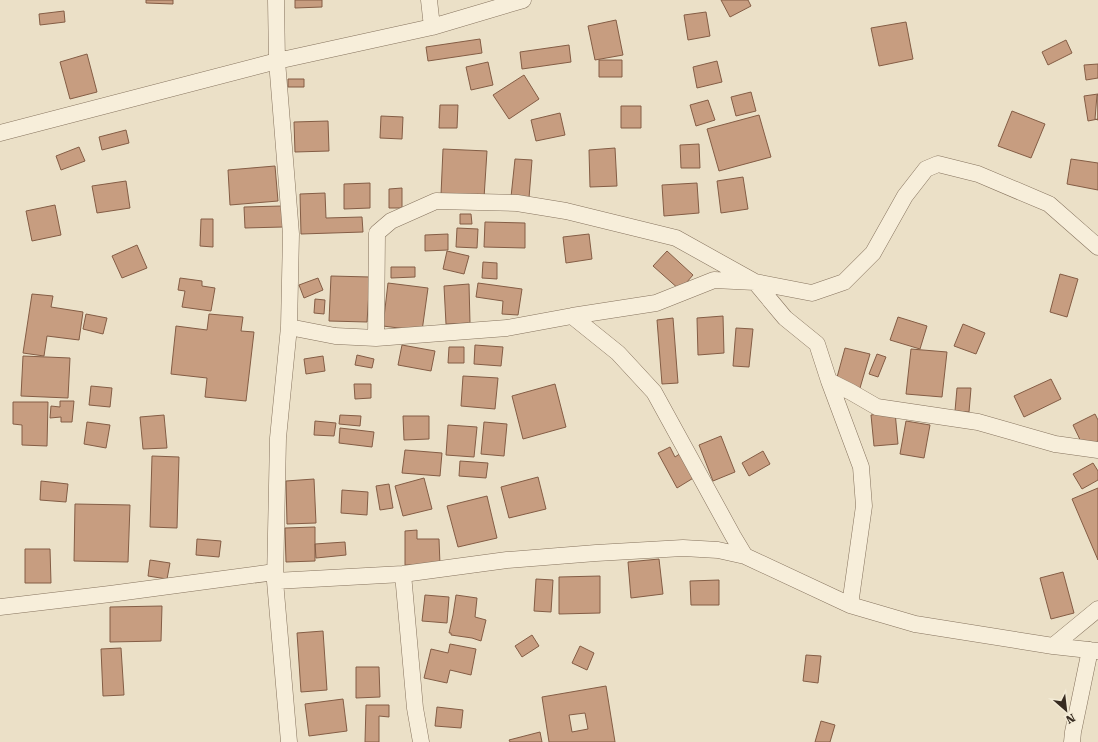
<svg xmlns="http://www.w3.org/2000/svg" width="1098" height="742" font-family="'Roboto Serif',serif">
<rect width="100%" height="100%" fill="#ebe0c7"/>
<!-- building -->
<path fill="#c79d80" stroke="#845d45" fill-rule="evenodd" d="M146,0h27v4l-27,-1z
M295,0h27v7l-27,1z
M721,0h27l3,6 -21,11z
M64,11l1,11 -25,3 -1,-11z
M706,12l4,24 -22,4 -4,-25z
M616,20l7,35 -28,5 -7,-34z
M906,22l7,37 -34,7 -8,-38z
M480,39l2,14 -54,8 -2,-14z
M1066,40l6,13 -24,12 -6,-13z
M569,45l2,17 -49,7 -2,-17z
M87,54l10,38 -27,7 -10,-37z
M599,60h23v17h-23z
M717,61l5,21 -25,6 -4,-21z
M488,62l5,23 -22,5 -5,-23z
M1098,64v14l-12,2 -2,-15z
M524,75l15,24 -30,20 -16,-24z
M288,79h16v8h-16z
M751,92l5,19 -20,5 -5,-19z
M1098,94v25l-10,2 -4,-25z
M1097,95h1v25l-3,-1z
M708,100l7,20 -19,6 -6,-21z
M440,105h18l-1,23h-18z
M621,106h20v22h-20z
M1012,111l33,13 -14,34 -33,-12z
M560,113l5,22 -29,6 -5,-21z
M759,115l12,42 -52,14 -12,-42z
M381,116l22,1 -1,22 -22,-1z
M328,121l1,30 -34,1 -1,-30z
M126,130l3,13 -27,7 -3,-13z
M699,144l1,24h-19l-1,-23z
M79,147l6,14 -24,9 -5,-14z
M615,148l2,38 -27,1 -1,-37z
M443,149l44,2 -3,47 -43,-3z
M515,159l17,1 -3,38 -18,-1z
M1071,159l27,4v27l-31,-6z
M275,166l3,35 -48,4 -2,-35z
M743,177l5,32 -27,4 -4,-32z
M126,181l4,27 -33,5 -5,-27z
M370,183v25l-26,1v-25z
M697,183l2,30 -35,3 -2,-31z
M402,188v20h-13v-19z
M325,193l1,25 36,-1 1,15 -62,2 -1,-40z
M55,205l6,30 -29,6 -6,-30z
M282,206l1,21 -38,1 -1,-21z
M460,214h11l1,10h-12z
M201,219h12v28l-13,-1z
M485,222l40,1v25l-41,-1z
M457,228l21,1 -1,19 -21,-1z
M448,234v16l-23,1v-16z
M589,234l3,25 -26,4 -3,-26z
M137,245l10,23 -25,10 -10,-22z
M447,251l22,5 -5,18 -21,-5z
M667,251l26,24 -13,15 -27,-24z
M483,262l14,1v16l-15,-1z
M391,267h24v10l-24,1z
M1060,274l18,5 -11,38 -17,-5z
M331,276l39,1 -3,45 -38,-1z
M180,278l22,3v5l13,2 -4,23 -29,-4 3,-16 -7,-1z
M318,278l5,12 -19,8 -5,-13z
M388,283l40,5 -6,43 -39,-5z
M478,283l44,6 -4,26 -16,-1 1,-13 -27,-4z
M469,284l1,39 -24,1 -2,-38z
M32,294l21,2 -2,11 32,5 -4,28 -32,-4 -3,20 -21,-3z
M315,299l10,1 -1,14 -10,-1z
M86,314l21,4 -4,16 -20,-5z
M209,314l34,3 -2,14 13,1 -8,69 -41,-4 2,-19 -36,-4 5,-48 31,4z
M723,316l1,37 -26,2 -1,-37z
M898,317l29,9 -7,23 -30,-9z
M673,318l5,65 -16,1 -5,-64z
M963,324l22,9 -9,21 -22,-8z
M736,328l17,1 -4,38 -16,-1z
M402,345l33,6 -4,20 -33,-6z
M475,345l28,2 -2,19 -27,-2z
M449,347h15v16h-16z
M845,348l25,6 -10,34 -24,-7z
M911,349l36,3 -5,45 -36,-3z
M877,354l9,3 -8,20 -9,-3z
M357,355l17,4 -2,9 -17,-3z
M23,356l47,2 -2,40 -47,-2z
M323,356l2,15 -19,3 -2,-15z
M463,376l35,2 -3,31 -34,-3z
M1051,379l10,20 -37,18 -10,-21z
M354,384h17v14l-16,1z
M555,384l11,43 -43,12 -11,-43z
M91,386l21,2 -2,19 -21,-2z
M957,388h14l-2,24 -14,-1z
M60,401h14l-2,21h-11v-5l-11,1 1,-12 9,1z
M13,402h35l-1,44 -25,-1v-20l-9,-1z
M895,412l3,32 -24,2 -3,-31z
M1095,414l3,6v21l-14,7 -11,-23z
M164,415l3,33 -24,1 -3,-32z
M340,415l21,1 -1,10 -21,-2z
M403,416h26v23l-25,1z
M315,421l21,2 -2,13 -20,-1z
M906,421l24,4 -6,33 -24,-4z
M87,422l23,3 -4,23 -22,-4z
M484,422l23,2 -3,32 -23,-2z
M448,425l29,2 -3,30 -28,-2z
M340,428l34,4 -2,15 -33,-4z
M721,436l14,36 -22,9 -14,-36z
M670,447l5,10 6,-4 14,24 -18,11 -19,-35z
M405,450l37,3 -2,23 -38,-3z
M763,451l7,13 -21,12 -7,-13z
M152,456l27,1 -2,71 -27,-1z
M460,461l28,2 -2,15 -27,-2z
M1093,463l5,8v9l-16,9 -9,-15z
M538,477l8,32 -37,9 -8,-31z
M424,478l8,31 -29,7 -8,-30z
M314,479l2,44 -29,1 -1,-43z
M41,481l27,3 -2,18 -26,-2z
M389,484l4,24 -13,2 -4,-24z
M1098,488v72l-26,-61z
M342,490l26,2 -1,23 -26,-2z
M487,496l10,42 -39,9 -11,-41z
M75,504l55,1 -2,57 -54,-1z
M315,527v34l-29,1 -1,-34z
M417,530v9h22l1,26h-35v-34z
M197,539l24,2 -2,16 -23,-2z
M345,542l1,13 -30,3 -1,-14z
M25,549h25l1,34h-26z
M659,559l4,35 -32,4 -3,-36z
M150,560l20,3 -3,16 -19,-3z
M1063,572l11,41 -23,6 -11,-41z
M600,576v37l-41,1v-37z
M536,579l17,1 -2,32 -17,-1z
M719,580v25h-28l-1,-24z
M425,595l24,2 -2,26 -25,-2z
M456,595l21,3 -2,19 11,3 -5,21 -9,-3 -21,-3v-2h-2l4,-18z
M162,606l-1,35 -51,1v-35z
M323,631l4,59 -26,2 -4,-59z
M532,635l7,11 -17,11 -7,-11z
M450,644l26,5 -5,26 -21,-5 -3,13 -23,-5 7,-29 17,4z
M580,646l14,7 -7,17 -15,-7z
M121,648l3,47 -21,1 -2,-47z
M806,655l15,1 -3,27 -15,-2z
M356,667h23l1,30 -24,1z
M606,686l9,56h-66l-7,-45zM585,713l3,16 -16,3 -3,-17z
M343,699l4,32 -38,5 -4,-32z
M366,705h23v12l-10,-1v26h-14z
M437,707l26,3 -2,18 -26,-2z
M821,721l14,4 -5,17h-15z
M540,732l2,10h-32l-1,-2z"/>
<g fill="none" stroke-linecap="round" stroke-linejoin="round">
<defs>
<path id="minor" d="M276,0l1,61 14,173 -2,93 -11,111 -3,143 14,161
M429,0l3,27
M0,133l277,-72 155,-34 91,-27
M572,316l46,37 36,39 79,144 12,20
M289,327l46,9 41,2 131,-10 65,-12 84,-13 58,-23 41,2 57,11 32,-11 29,-29 32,-57 21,-27 12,-5 40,10 71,30 49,43
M376,338l1,-105 14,-12 45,-20 81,2 49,8 110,27 79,44 30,36 32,26 12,37 32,86 3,39 -14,99
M829,381l22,11 26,15 101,15 77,22 43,6
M403,574l12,134 6,34
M275,581l128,-7 104,-14 89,-7 87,-5 35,2 27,6 105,49 65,19 138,22 45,5
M0,607l110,-13 165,-22
M1053,646l45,-37
M1072,742l1,-10 17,-82"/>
</defs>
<!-- minor casing -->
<use href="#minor" stroke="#86735e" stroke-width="17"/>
<!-- minor -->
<use href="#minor" stroke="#f7eeda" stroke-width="16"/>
</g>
<!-- north arrow -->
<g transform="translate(1066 710) rotate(152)" stroke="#f3ebd6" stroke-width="3" paint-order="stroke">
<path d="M0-3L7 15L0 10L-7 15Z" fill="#372b20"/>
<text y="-6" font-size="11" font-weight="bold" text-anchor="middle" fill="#372b20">N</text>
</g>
</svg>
